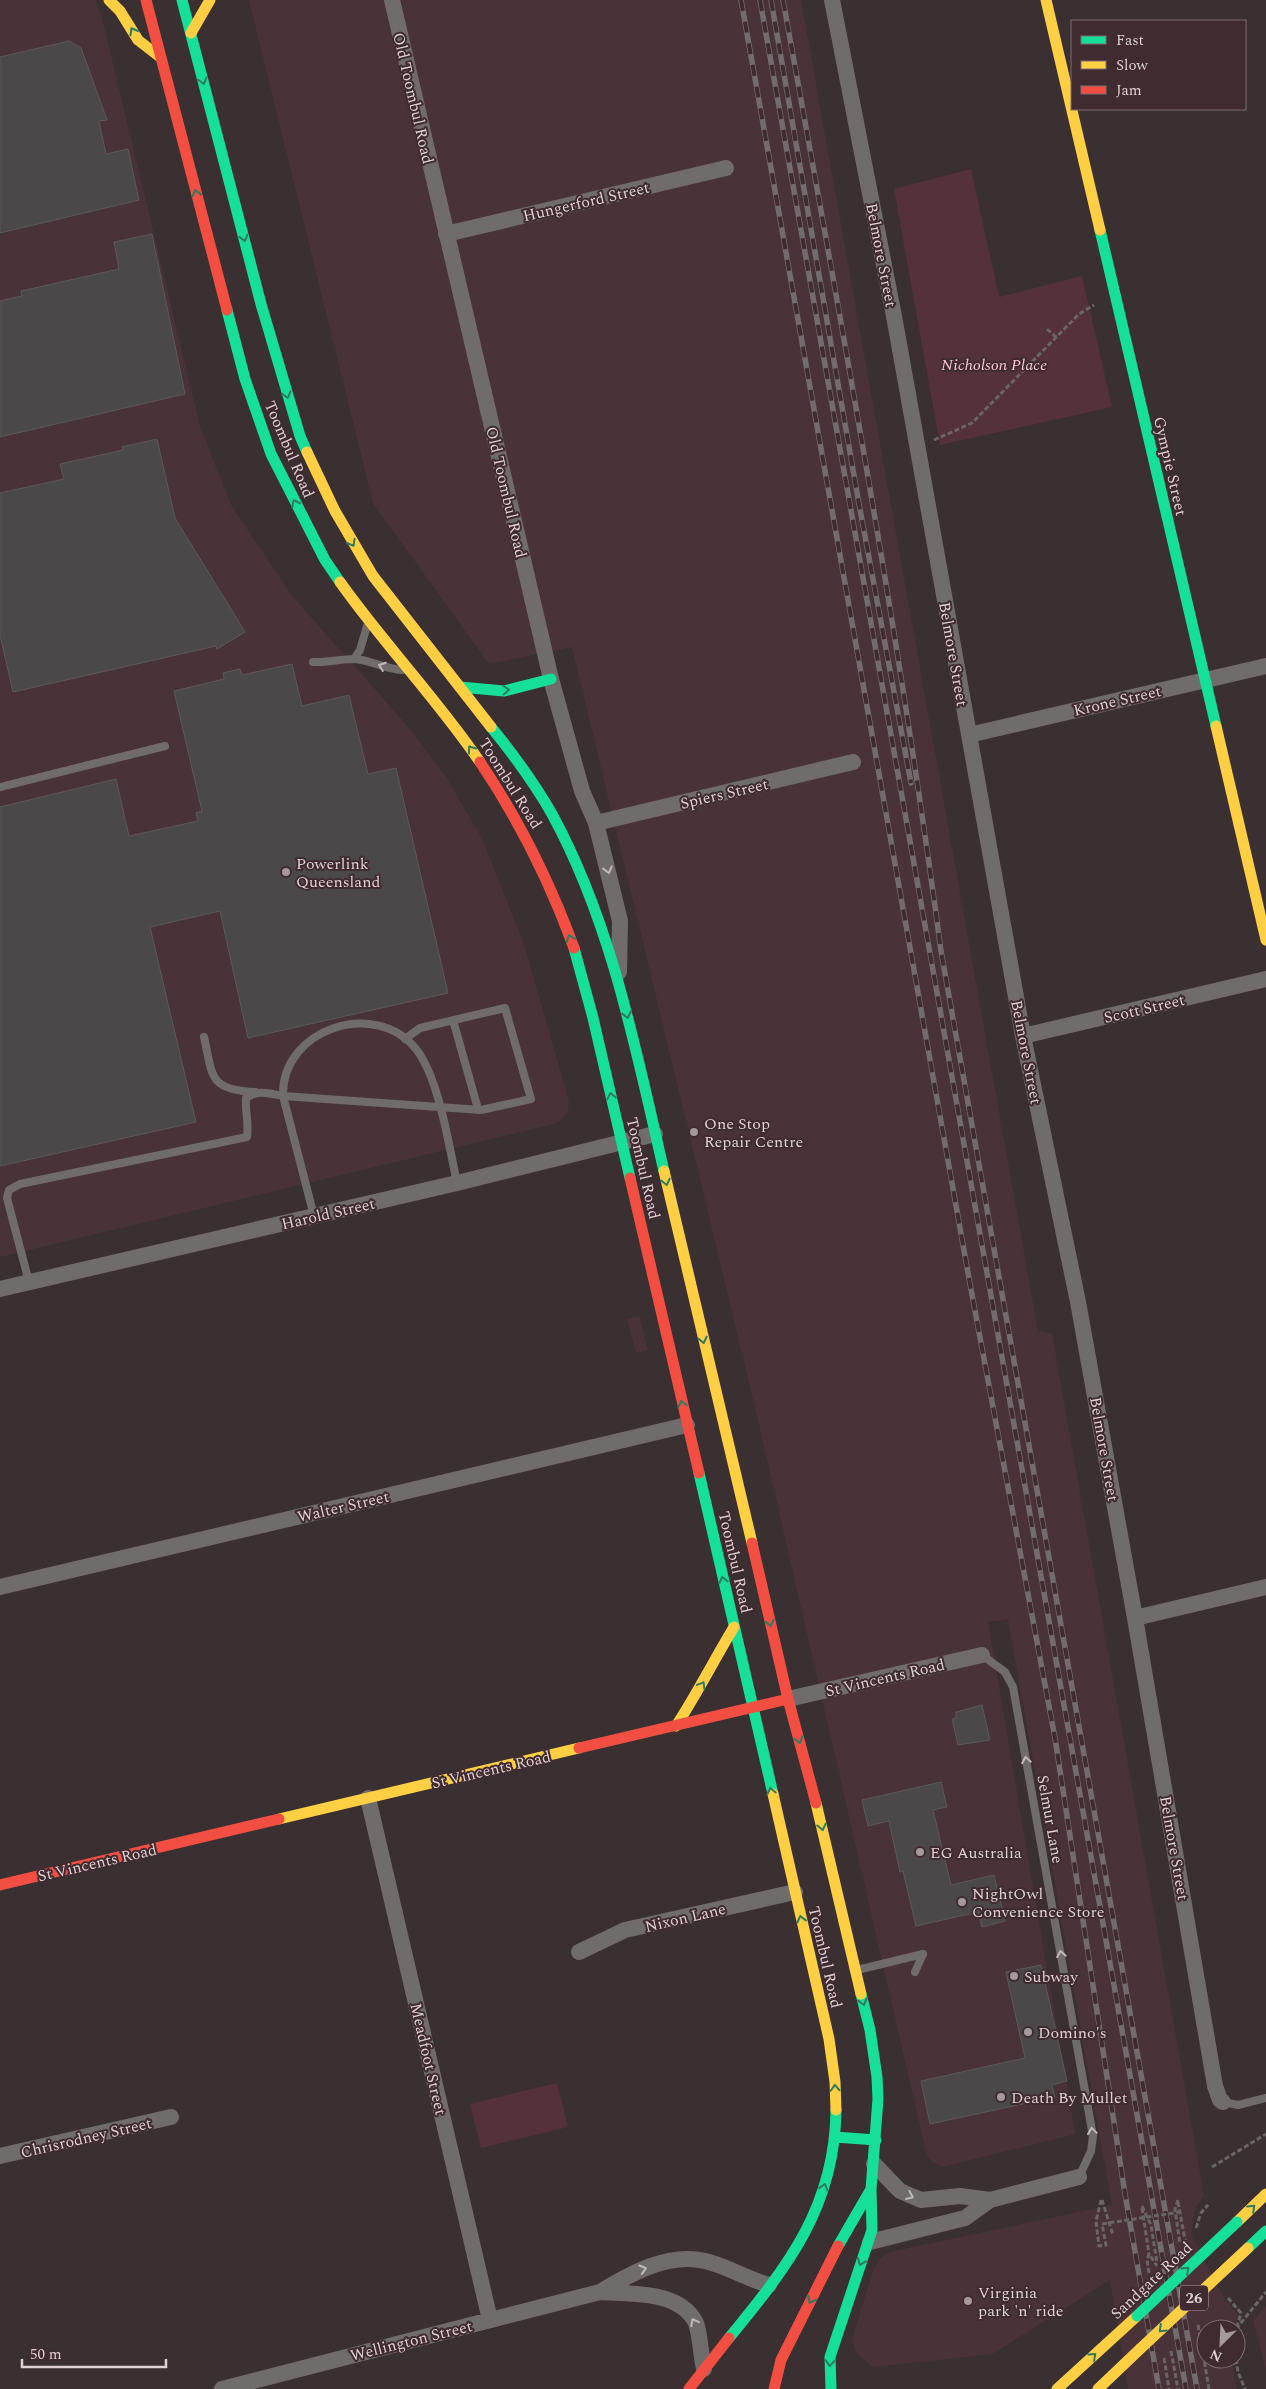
<svg xmlns="http://www.w3.org/2000/svg" width="1266" height="2389" font-family="Spectral,serif">
<rect width="100%" height="100%" fill="#3a3032"/>
<!-- built -->
<path fill="#4a3338" d="M0,0h95l8,22 97,405 31,78 61,91 112,126 44,58 34,59 42,106 45,157 -1,8 -6,9 -8,5 -554,133z
M249,0h552l237,1331 14,3 152,862 -9,12 -4,27 34,65 13,15 -5,14h-27v30h25l6,30h-109l-18,-109 -118,74 -119,13 -16,-14 -5,-13 22,-72 7,-10 9,-6 222,-47 -104,-586 -20,3 87,512 -133,33 -11,-6 -5,-9 -167,-728 -187,-777 -83,17 -116,-161z
M639,1316l9,34 -12,3 -9,-34z
M1266,2306v63l-13,-48z"/>
<!-- green -->
<path fill="#55313b" d="M971,169l28,128 83,-21 30,131 -172,38 -46,-256z
M557,2083l11,44 -87,21 -11,-44z"/>
<!-- building -->
<path fill="#4a4848" stroke="#5b5959" d="M69,41l12,7 26,72 -8,1 7,33 22,-5 11,51 -139,33v-176z
M152,234l33,160 -185,43v-136l22,-5 -1,-5 98,-22 -5,-27z
M157,439l18,79 70,114 -28,17 -1,-3 -203,46 -13,-57v-142l64,-14 -4,-15 63,-14 -1,-3z
M292,664l10,42 47,-11 19,79 28,-6 52,225 -200,45 -28,-127 -70,16 46,195 -196,44v-359l116,-28 13,57 69,-15 -2,-8 6,-2 -28,-120 50,-12 -1,-6 17,-4 2,6z
M982,1705l8,35 -32,5 -6,-26 4,-1v-6z
M941,1782l6,25 -14,3 18,75 43,-10 11,46 -23,6 -4,-15 -62,14 -13,-55 -3,1 -11,-51 -21,5 -6,-26z
M1041,1965l26,116 -15,4 3,12 -125,27 -9,-43 104,-23 -19,-86z"/>
<g fill="none" stroke-linecap="round" stroke-linejoin="round">
<!-- path -->
<path stroke="#6a6667" stroke-width="3" stroke-dasharray="5 2.5" stroke-linecap="butt" d="M1047,329l10,9
M934,440l38,-17 107,-109 15,-9
M1212,2167l54,-33
M1101,2200l-5,21 3,25 7,-1 -4,-21
M1102,2200l11,35
M1178,2200l-3,9 5,35
M1178,2202l7,38
M1142,2206l9,19 6,38
M1142,2208l7,46
M1196,2228l5,-15 7,-8
M1149,2273l-2,-13 2,-6 8,12
M1228,2298l13,15 -4,13
M1198,2325l11,64
M1236,2329l30,-37
M1171,2351l7,38
M1164,2358l5,31
M1236,2359l2,13 7,17"/>
<!-- lane -->
<path stroke="#706c6c" stroke-width="8" d="M354,659l6,-9 7,-24
M313,662c14,1 31,-4 43,-3 16,2 30,10 46,11
M0,787l165,-41
M453,1020l25,89
M204,1037c9,39 4,53 51,55
M314,1216l-31,-120c-2,-67 92,-98 133,-47 23,29 33,97 41,134
M29,1282l-22,-84 2,-8 11,-6 227,-47c2,-14 -2,-26 -1,-39 12,-9 24,-4 37,-2l198,14 50,-11 -26,-91 -85,20 -15,11
M982,1655l23,17 8,15 80,449 -2,15 -12,26
M857,1970l66,-16
M915,1972l8,-18
M1223,2102l15,3 28,-7"/>
<!-- street -->
<path stroke="#706c6c" stroke-width="16" d="M392,0l159,679 31,112 14,32 24,98 -1,51
M832,0l62,316 129,720 55,266 57,316 80,468 5,14 3,2
M446,234l280,-66
M969,735l297,-69
M596,823l257,-61
M1023,1036l243,-57
M0,1289l457,-106 198,-49
M0,1587l687,-162
M1135,1618l131,-31
M788,1699l194,-44
M368,1798l122,522
M579,1952l46,-22 170,-38
M0,2156l171,-39
M874,2164l26,27 21,9 39,-4 30,4 89,-23
M870,2242l95,-24 25,-18
M600,2292c30,2 80,-2 96,31 4,11 5,33 8,46
M222,2389l378,-97c30,-18 68,-40 105,-31 22,5 42,18 64,24"/>
<!-- fast -->
<path stroke="#16e098" stroke-width="11" d="M182,0l79,304 39,132 7,16
M1100,230l116,496
M227,310l18,69 26,75 54,106 15,22
M460,687l44,4 47,-12
M491,727c22,27 44,57 61,87 60,110 84,237 112,357
M574,948l19,70 37,160
M699,1473l74,321
M835,2137l41,3
M838,2246l33,-57 7,-90 -1,-22 -7,-47 -9,-36
M1248,2248l18,-17
M729,2338c59,-72 106,-131 107,-228
M831,2389l-1,-32 42,-127 -1,-41"/>
<!-- slow -->
<path stroke="#ffcf43" stroke-width="11" d="M109,0l11,11 18,29 22,17
M1046,0l54,230
M191,33l19,-33
M307,452l28,59 38,65 118,151
M340,582c44,62 97,117 140,180
M1216,726l50,214
M664,1171l88,372
M676,1726c21,-32 38,-66 58,-99
M773,1794l56,245 6,43 1,28
M816,1803l45,191
M279,1819l300,-71
M1237,2222l29,-28
M1057,2389l80,-73
M1098,2389l42,-40"/>
<!-- jam -->
<path stroke="#f24e42" stroke-width="11" d="M146,0l81,310
M480,762c39,58 70,120 94,186
M630,1178l69,295
M752,1543l36,156 28,104
M579,1748l209,-49
M0,1885l279,-66
M689,2389l40,-51
M774,2389l7,-29 57,-114"/>
<defs>
<path id="rail" d="M741,0l229,1284 85,454 70,456 34,195
M760,0l426,2389
M771,0l88,504 52,279
M783,0c57,316 116,633 158,951l256,1438"/>
</defs>
<!-- rail casing -->
<use href="#rail" stroke="#726c6e" stroke-width="5.5"/>
<!-- rail -->
<use href="#rail" stroke="#3f2b30" stroke-width="4" stroke-dasharray="11" stroke-linecap="butt"/>
<!-- path-bridge -->
<path stroke="#6a6667" stroke-width="3" stroke-dasharray="5 2.5" stroke-linecap="butt" d="M1102,2224l78,-12"/>
<!-- fast-bridge -->
<path stroke="#16e098" stroke-width="11" d="M1137,2316l100,-94"/>
<!-- slow-bridge -->
<path stroke="#ffcf43" stroke-width="11" d="M1140,2349l108,-101"/>
</g>
<!-- one-way arrows -->
<defs><path id="oneway-chevron" d="M-2-3.5L2.5 0L-2 3.5" fill="none" stroke-width="1.6" stroke-linecap="round" stroke-linejoin="round" transform="scale(1.25)"/></defs>
<g stroke="#2d7c5f">
<use href="#oneway-chevron" transform="translate(133 31) rotate(-120)"/>
<use href="#oneway-chevron" transform="translate(203 81) rotate(75)"/>
<use href="#oneway-chevron" transform="translate(196 193) rotate(-104)"/>
<use href="#oneway-chevron" transform="translate(244 238) rotate(75)"/>
<use href="#oneway-chevron" transform="translate(287 395) rotate(73)"/>
<use href="#oneway-chevron" transform="translate(295 503) rotate(-117)"/>
<use href="#oneway-chevron" transform="translate(352 543) rotate(60)"/>
<use href="#oneway-chevron" transform="translate(506 690) rotate(-3)"/>
<use href="#oneway-chevron" transform="translate(471 749) rotate(-126)"/>
<use href="#oneway-chevron" transform="translate(570 938) rotate(-111)"/>
<use href="#oneway-chevron" transform="translate(627 1015) rotate(76)"/>
<use href="#oneway-chevron" transform="translate(611 1096) rotate(-102)"/>
<use href="#oneway-chevron" transform="translate(666 1182) rotate(77)"/>
<use href="#oneway-chevron" transform="translate(703 1340) rotate(77)"/>
<use href="#oneway-chevron" transform="translate(682 1404) rotate(-103)"/>
<use href="#oneway-chevron" transform="translate(723 1580) rotate(-103)"/>
<use href="#oneway-chevron" transform="translate(770 1623) rotate(77)"/>
<use href="#oneway-chevron" transform="translate(702 1685) rotate(-59)"/>
<use href="#oneway-chevron" transform="translate(799 1740) rotate(74)"/>
<use href="#oneway-chevron" transform="translate(771 1791) rotate(-103)"/>
<use href="#oneway-chevron" transform="translate(822 1827) rotate(77)"/>
<use href="#oneway-chevron" transform="translate(801 1919) rotate(-104)"/>
<use href="#oneway-chevron" transform="translate(863 2002) rotate(76)"/>
<use href="#oneway-chevron" transform="translate(835 2088) rotate(-93)"/>
<use href="#oneway-chevron" transform="translate(824 2187) rotate(-73)"/>
<use href="#oneway-chevron" transform="translate(1252 2208) rotate(-44)"/>
<use href="#oneway-chevron" transform="translate(861 2262) rotate(113)"/>
<use href="#oneway-chevron" transform="translate(1186 2270) rotate(-43)"/>
<use href="#oneway-chevron" transform="translate(811 2300) rotate(118)"/>
<use href="#oneway-chevron" transform="translate(1162 2329) rotate(137)"/>
<use href="#oneway-chevron" transform="translate(1093 2356) rotate(-42)"/>
<use href="#oneway-chevron" transform="translate(830 2363) rotate(94)"/>
</g>
<g stroke="#c2b8ba">
<use href="#oneway-chevron" transform="translate(382 666) rotate(-160)"/>
<use href="#oneway-chevron" transform="translate(608 870) rotate(76)"/>
<use href="#oneway-chevron" transform="translate(1026 1760) rotate(-100)"/>
<use href="#oneway-chevron" transform="translate(1061 1954) rotate(-100)"/>
<use href="#oneway-chevron" transform="translate(1092 2131) rotate(-98)"/>
<use href="#oneway-chevron" transform="translate(910 2196) rotate(23)"/>
<use href="#oneway-chevron" transform="translate(643 2269) rotate(-17)"/>
<use href="#oneway-chevron" transform="translate(694 2322) rotate(-118)"/>
</g>
<!-- markers -->
<g fill="#a5999b" stroke="#3f2b30" stroke-width="2">
<circle cx="286" cy="872" r="5"/>
<circle cx="694" cy="1132" r="5"/>
<circle cx="920" cy="1852" r="5"/>
<circle cx="962" cy="1902" r="5"/>
<circle cx="1014" cy="1976" r="5"/>
<circle cx="1028" cy="2032" r="5"/>
<circle cx="1001" cy="2097" r="5"/>
<circle cx="968" cy="2301" r="5"/>
</g>
<g text-anchor="middle" stroke-width="4" stroke-linejoin="round" paint-order="stroke">
<!-- shield labels -->
<rect fill="#3f2b30" stroke="#ae9fa3" stroke-width="1" x="1180" y="2285.5" width="28" height="25" rx="4"/>
<g font-size="15" font-weight="bold" fill="#ded1d4">
<text x="1194" y="2303">26</text>
</g>
<!-- street labels -->
<g font-size="16" fill="#ded1d4" stroke="#3f2b30">
<text transform="translate(414 98) rotate(77)" y="6">Old Toombul Road</text>
<text transform="translate(586 201) rotate(-13)" y="6">Hungerford Street</text>
<text transform="translate(882 255) rotate(79)" y="6">Belmore Street</text>
<text transform="translate(290 449) rotate(67)" y="6">Toombul Road</text>
<text transform="translate(1171 466) rotate(77)" y="6">Gympie Street</text>
<text transform="translate(507 492) rotate(77)" y="6">Old Toombul Road</text>
<text transform="translate(954 654) rotate(80)" y="6">Belmore Street</text>
<text transform="translate(1117 700) rotate(-13)" y="6">Krone Street</text>
<text transform="translate(511 783) rotate(58)" y="6">Toombul Road</text>
<text transform="translate(724 793) rotate(-13)" y="6">Spiers Street</text>
<text transform="translate(1144 1008) rotate(-13)" y="6">Scott Street</text>
<text transform="translate(1027 1052) rotate(79)" y="6">Belmore Street</text>
<text transform="translate(644 1168) rotate(77)" y="6">Toombul Road</text>
<text transform="translate(328 1213) rotate(-13)" y="6">Harold Street</text>
<text transform="translate(1105 1449) rotate(80)" y="6">Belmore Street</text>
<text transform="translate(343 1506) rotate(-13)" y="6">Walter Street</text>
<text transform="translate(736 1562) rotate(77)" y="6">Toombul Road</text>
<text transform="translate(885 1677) rotate(-13)" y="6">St Vincents Road</text>
<text transform="translate(491 1769) rotate(-13)" y="6">St Vincents Road</text>
<text transform="translate(1051 1819) rotate(80)" y="6">Selmur Lane</text>
<text transform="translate(1175 1848) rotate(80)" y="6">Belmore Street</text>
<text transform="translate(97 1862) rotate(-13)" y="6">St Vincents Road</text>
<text transform="translate(685 1917) rotate(-13)" y="6">Nixon Lane</text>
<text transform="translate(826 1957) rotate(77)" y="6">Toombul Road</text>
<text transform="translate(429 2059) rotate(77)" y="6">Meadfoot Street</text>
<text transform="translate(86 2137) rotate(-13)" y="6">Chrisrodney Street</text>
<text transform="translate(1151 2280) rotate(-43)" y="6">Sandgate Road</text>
<text transform="translate(411 2340) rotate(-14)" y="6">Wellington Street</text>
</g>
<!-- park labels -->
<g font-size="16" font-style="italic" fill="#fdc3d0" stroke="#3f2b30">
<text x="994" y="370">Nicholson Place</text>
</g>
<!-- poi labels -->
<g font-size="16" fill="#ded1d4" stroke="#3f2b30" text-anchor="start">
<text x="296" y="869">Powerlink<tspan x="296" dy="18">Queensland</tspan></text>
<text x="704" y="1129">One Stop<tspan x="704" dy="18">Repair Centre</tspan></text>
<text x="930" y="1858">EG Australia</text>
<text x="972" y="1899">NightOwl<tspan x="972" dy="18">Convenience Store</tspan></text>
<text x="1024" y="1982">Subway</text>
<text x="1038" y="2038">Domino's</text>
<text x="1011" y="2103">Death By Mullet</text>
<text x="978" y="2298">Virginia<tspan x="978" dy="18">park 'n' ride</tspan></text>
</g>
</g>
<!-- legend -->
<rect x="1071" y="20" width="175" height="90" fill="#3f2b30" stroke="#7f6d72"/>
<rect x="1081" y="36" width="25" height="8" fill="#16e098" stroke="#7f6d72"/>
<text x="1116" y="45" font-size="15" fill="#ded1d4">Fast</text>
<rect x="1081" y="61" width="25" height="8" fill="#ffcf43" stroke="#7f6d72"/>
<text x="1116" y="70" font-size="15" fill="#ded1d4">Slow</text>
<rect x="1081" y="86" width="25" height="8" fill="#f24e42" stroke="#7f6d72"/>
<text x="1116" y="95" font-size="15" fill="#ded1d4">Jam</text>
<!-- north arrow -->
<g transform="translate(1221 2344) rotate(204)"><circle r="24" fill="#3f2b30" stroke="#7f6d72"/>
<path d="M0-4L9 19L0 12L-9 19Z" fill="#a5999b"/>
<text y="-8" font-size="14" font-weight="bold" text-anchor="middle" fill="#ded1d4">N</text>
</g>
<!-- scale -->
<path d="M22 2359v8h144v-8" fill="none" stroke="#ded1d4" stroke-width="2.5"/>
<text x="30" y="2359" font-size="15" fill="#ded1d4" stroke="#3f2b30" stroke-width="4" paint-order="stroke">50 m</text>
</svg>
